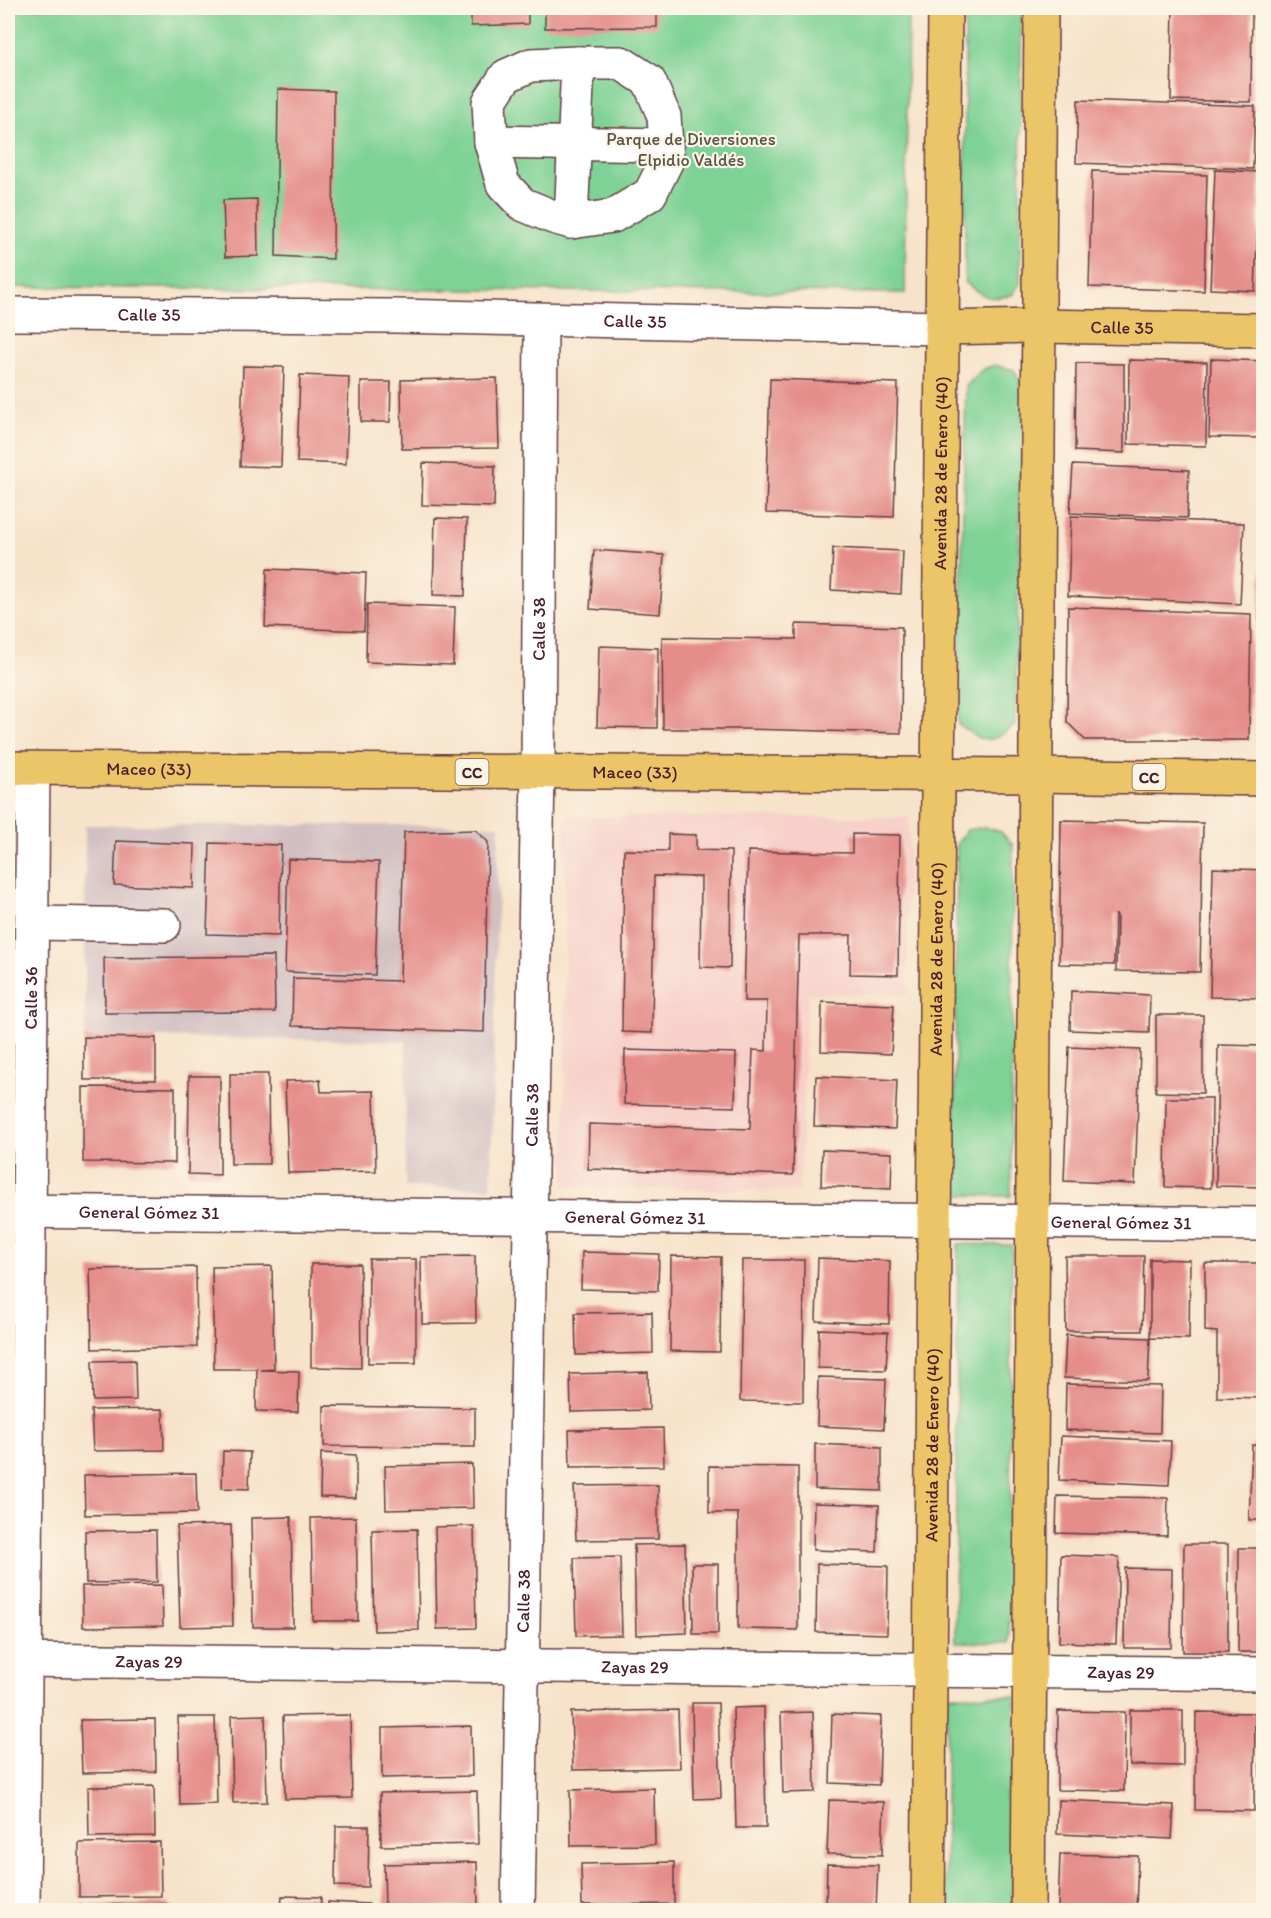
<svg xmlns="http://www.w3.org/2000/svg" width="1271" height="1918" font-family="Itim,sans-serif">
<rect width="100%" height="100%" fill="#fcf5e5"/>
<filter id="ink" filterUnits="userSpaceOnUse"><feTurbulence type="fractalNoise" baseFrequency=".0167" numOctaves="2"/><feDisplacementMap in="SourceGraphic" scale="12" xChannelSelector="R" yChannelSelector="G"/><feConvolveMatrix kernelMatrix="1 2 1 2 8 2 1 2 1" color-interpolation-filters="sRGB"/></filter>
<filter id="wash" filterUnits="userSpaceOnUse"><feTurbulence type="fractalNoise" baseFrequency=".008" numOctaves="4" result="noise"/><feDisplacementMap in="SourceGraphic" scale="24" xChannelSelector="R" yChannelSelector="G"/><feGaussianBlur stdDeviation="1.35" result="paint"/><feColorMatrix in="noise" values="0 0 0 0 0 0 0 0 0 0 0 0 0 0 0 0 0 1.4 0 .05"/><feComposite in="paint" operator="in"/></filter>
<g filter="url(#wash)">
<rect width="100%" height="100%" fill="#f7e3ca"/>
<!-- built -->
<path fill="#f7d1c9" d="M565,817h344l-2,178 -99,-2 -9,198 -234,-4z"/>
<!-- industrial -->
<path fill="#d2bfc1" d="M85,825h414l-8,363 -86,-1 1,-146 -321,-5z"/>
<!-- green -->
<path fill="#7ed295" stroke="#647860" stroke-width="1.5" d="M8,8h900l-3,285 -897,-6z
M965,8h56l-1,275 -8,12c-23,6 -30,2 -47,-13z
M994,365l20,5 9,18 -8,337c-26,20 -31,19 -57,-1l8,-338 16,-16z
M985,827l16,5 12,13 -2,351 -57,-1 3,-352 10,-13z
M958,1244l54,1 -3,398 -54,-1z
M947,1695l68,1 -3,214h-67z"/>
<g id="blocks">
<!-- building -->
<path fill="#e58d8a" d="M471,8h57v16l-57,2z
M545,8h112v19l-112,1z
M1173,8h79l-1,94 -80,-2z
M278,89l56,2 -1,168 -57,-3z
M1078,100l177,6 -2,63 -177,-6z
M1215,170l45,2 -5,119 -45,-2z
M1092,171l115,4 -3,116 -115,-4z
M257,199l1,57 -33,1 -2,-57z
M1211,359l53,2 -2,77 -53,-1z
M1129,360l78,2 -1,84 -78,-2z
M1076,363l48,1v89l-49,-2z
M243,366l41,1 -3,100 -41,-1z
M300,375l49,2 -3,87 -49,-2z
M497,378l2,70 -97,1 -1,-69z
M770,379l128,4 -4,134 -128,-4z
M361,382h30l-1,40h-29z
M423,463l72,3 -1,41 -72,-2z
M1073,465l116,5 -2,48 -117,-5z
M1071,516l173,7 -4,81 -172,-8z
M435,518l32,1 -2,77 -32,-1z
M833,548l70,3 -2,43 -70,-4z
M594,550l70,5 -4,59 -70,-5z
M1262,558h2v63h-5z
M267,569l99,4 -2,58 -99,-4z
M367,604l88,3 -2,58 -87,-3z
M1068,607l183,7 -2,126h-164l-18,-18z
M796,624l106,3 -1,106 -158,-4h-80l-1,-92 134,2z
M599,646l59,2 -1,80 -60,-1z
M1061,820l142,3 -3,149 -84,-1 1,-56h-2l-1,50 -55,-1z
M476,830l12,12 -4,190 -192,-6 1,-48 107,3 4,-149z
M668,834l28,1v15l35,1 -1,117 -30,-1 1,-90 -47,-1 -2,157 -30,-1 2,-182 44,1z
M852,834l48,1 -2,140 -48,-1 1,-39h-52l-6,240 -205,-6 1,-45 161,5 3,-79 13,1 1,-50h-23l4,-150 104,2z
M116,841l79,3 -1,44 -80,-3z
M210,843l71,2 -2,91 -72,-2z
M288,859l91,3 -4,113 -90,-3z
M1213,868l51,2v128l-54,-1z
M274,956l1,56 -170,1 -1,-55z
M1071,991l79,4 -1,38 -79,-3z
M822,1002l72,3 -3,49 -70,-3z
M1156,1015h47v78l-47,-1z
M84,1037l72,1v42h-72z
M1218,1045l46,1v141l-48,-1z
M1069,1047l71,3 -5,134 -71,-3z
M625,1050l111,3 -1,54 -111,-3z
M230,1074h38l1,90h-38z
M189,1076h31v99l-32,-1z
M816,1076l81,4 -2,49 -81,-3z
M320,1080l1,12 53,-1 2,80 -88,2 -3,-92z
M83,1087l92,1v75l-92,-1z
M1166,1098h46l-1,90 -46,-1z
M822,1150l70,3 -1,36 -70,-3z
M582,1252l77,2 -1,37 -77,-2z
M475,1256l1,67 -54,1 -1,-67z
M671,1256l50,1 -1,95 -50,-1z
M1065,1256h79l-2,75h-76z
M818,1258l72,3 -1,63 -73,-3z
M369,1259h47v104h-48z
M1150,1259l40,1 -1,79 -39,-1z
M742,1260h62l-1,142 -63,-1z
M1205,1263h59v135l-47,-1v-65l-12,-1z
M311,1264h49l1,104 -50,-1z
M272,1266l2,103 -13,1 38,1 -1,41 -42,-1 1,-42h-43l-2,-102z
M196,1267l1,80 -105,2 -2,-80z
M652,1312l1,41 -77,2 -1,-42z
M819,1329l69,3 -2,38 -68,-2z
M1066,1335l84,3 -2,43 -84,-3z
M135,1360l1,40 -43,1 -1,-40z
M648,1372l1,38 -78,2 -1,-38z
M818,1377l68,2 -2,50 -67,-3z
M1066,1384l95,2 -1,47 -95,-3z
M324,1406l151,2v39l-151,-1z
M163,1409l1,41 -71,1 -2,-41z
M663,1428l1,38 -94,1 -1,-37z
M1061,1436l110,5 -2,44 -110,-5z
M815,1444l67,3v44l-67,-2z
M1252,1445l12,1v74h-15z
M223,1451l27,1 -1,37 -27,-1z
M321,1453l35,2v43l-36,-1z
M472,1464l1,44 -87,2 -1,-44z
M709,1466l89,1v163l-60,-1v-116h-29z
M196,1473l1,40 -112,2 -1,-40z
M658,1485v54l-82,1 -2,-54z
M1057,1496l111,2 -1,38 -111,-3z
M814,1503l65,2 -2,47 -64,-2z
M291,1517l2,110h-40l-2,-109z
M356,1517l2,104h-45l-2,-103z
M231,1525l2,101 -53,1 -3,-101z
M474,1526l2,102 -39,1 -2,-102z
M417,1529l2,101 -45,1 -2,-101z
M156,1530l1,52 -71,1 -1,-52z
M685,1544l2,89 -51,2 -2,-90z
M1184,1544h44v108h-45z
M1239,1548h25v104h-26z
M1061,1555l58,2 -3,87 -57,-2z
M620,1557l2,78 -46,1 -2,-78z
M692,1564h26v70h-25z
M817,1564l71,2 -1,68 -71,-2z
M1125,1568l47,1 -1,79h-47z
M162,1585l1,41 -80,1 -1,-41z
M692,1703h26l3,95 -27,1z
M764,1707l2,121h-30l-3,-120z
M678,1710l2,58 -107,2 -2,-58z
M1130,1710h53v56l-53,-1z
M1058,1711l67,1 -1,79 -67,-1z
M813,1712l2,80 -32,1 -2,-80z
M1196,1712l59,1 -1,98 -59,-1z
M832,1714l49,2 -2,69 -49,-2z
M265,1715l2,87 -34,1 -2,-87z
M350,1715l2,83 -67,1 -2,-83z
M1260,1716h4v69h-4z
M178,1717h37l2,87 -37,1z
M155,1719l1,53 -74,1 -2,-53z
M471,1726l1,50 -90,2v-50z
M154,1786l1,50 -66,1 -1,-50z
M654,1788l1,57 -84,1 -1,-56z
M477,1791l1,53 -97,2 -1,-53z
M829,1800l55,2 -2,53 -55,-1z
M1058,1800l116,5 -2,34 -115,-5z
M336,1826h33l-1,61 -33,-1z
M160,1842l1,54 -82,1v-54z
M1060,1854l78,2 -2,54h-78z
M477,1862l1,45 -93,2 -1,-45z
M674,1862v42l-92,1 -1,-41z
M827,1864l51,1 -2,45h-50z
M282,1896l39,1 -1,13h-39z
M328,1902l41,2v6h-41z
M170,1904v6h-93v-5z"/>
</g>
</g>
<g filter="url(#ink)">
<use href="#blocks" fill-opacity="0" stroke="#643c43" stroke-width="1.5"/>
<g fill="none" stroke-linecap="round" stroke-linejoin="round">
<defs>
<g id="minor">
<path d="M578,63h43l28,18 15,35 3,44 -17,34 -37,22 -42,6 -18,-5 -31,-13 -19,-20 -12,-42 -2,-40 17,-26 25,-11z"/>
<path d="M491,142l175,3"/>
<path d="M571,222l7,-159"/>
<path id="s1" d="M8,314l387,2 547,12"/>
<path d="M32,923l132,2"/>
<path id="s2" d="M8,1211l1256,13"/>
<path id="s3" d="M8,1660l1256,14"/>
<path id="s4" d="M23,1910l10,-1141"/>
<path id="s5" d="M518,1910l20,-1138 3,-452"/>
</g>
<g id="major">
<path id="s6" d="M942,328l96,-2 226,4"/>
<path id="s7" d="M8,768l1027,7 229,4"/>
<path id="s8" d="M928,1910l17,-1902"/>
<path d="M1028,1910l13,-1902"/>
</g>
</defs>
<!-- minor casing -->
<use href="#minor" stroke="#643c43" stroke-width="36"/>
<!-- major casing -->
<use href="#major" stroke="#643c43" stroke-width="36"/>
<!-- minor -->
<use href="#minor" stroke="#fff" stroke-width="33"/>
<!-- major -->
<use href="#major" stroke="#edc569" stroke-width="33"/>
</g>
</g>
<g text-anchor="middle" stroke-width="4.5" stroke-linejoin="round" paint-order="stroke">
<!-- shield labels -->
<g fill="#fcf5e5" stroke="#7f5f63" stroke-width="1.5">
<rect x="455.5" y="759" width="33" height="26" rx="4.5"/>
<rect x="1132.5" y="764" width="33" height="26" rx="4.5"/>
</g>
<g font-size="16" font-weight="bold" fill="#4a1f2b">
<text x="472" y="778">CC</text>
<text x="1149" y="783">CC</text>
</g>
<!-- park labels -->
<g font-size="18" fill="#5a554b" stroke="#fcf5e5">
<text x="691" y="145">Parque de Diversiones<tspan x="691" dy="21">Elpidio Valdés</tspan></text>
</g>
<!-- street labels -->
<g font-size="18" fill="#4a1f2b" stroke="#fcf5e5">
<text dy="6" stroke="none"><textPath href="#s1" startOffset="141">Calle 35</textPath></text>
<text dy="6" stroke="none"><textPath href="#s1" startOffset="627">Calle 35</textPath></text>
<text dy="6" stroke="none"><textPath href="#s6" startOffset="180">Calle 35</textPath></text>
<text dy="6" stroke="none"><textPath href="#s8" startOffset="1437">Avenida 28 de Enero (40)</textPath></text>
<text dy="6" stroke="none"><textPath href="#s5" startOffset="1281">Calle 38</textPath></text>
<text dy="6" stroke="none"><textPath href="#s7" startOffset="141">Maceo (33)</textPath></text>
<text dy="6" stroke="none"><textPath href="#s7" startOffset="627">Maceo (33)</textPath></text>
<text dy="6" stroke="none"><textPath href="#s8" startOffset="951">Avenida 28 de Enero (40)</textPath></text>
<text dy="6" stroke="none"><textPath href="#s4" startOffset="912">Calle 36</textPath></text>
<text dy="6" stroke="none"><textPath href="#s5" startOffset="795">Calle 38</textPath></text>
<text dy="6" stroke="none"><textPath href="#s2" startOffset="141">General Gómez 31</textPath></text>
<text dy="6" stroke="none"><textPath href="#s2" startOffset="627">General Gómez 31</textPath></text>
<text dy="6" stroke="none"><textPath href="#s2" startOffset="1113">General Gómez 31</textPath></text>
<text dy="6" stroke="none"><textPath href="#s8" startOffset="465">Avenida 28 de Enero (40)</textPath></text>
<text dy="6" stroke="none"><textPath href="#s5" startOffset="309">Calle 38</textPath></text>
<text dy="6" stroke="none"><textPath href="#s3" startOffset="141">Zayas 29</textPath></text>
<text dy="6" stroke="none"><textPath href="#s3" startOffset="627">Zayas 29</textPath></text>
<text dy="6" stroke="none"><textPath href="#s3" startOffset="1113">Zayas 29</textPath></text>
</g>
</g>
<!-- margin -->
<rect width="1271" height="1918" fill="none" stroke="#fcf5e5" stroke-width="30"/>
</svg>
